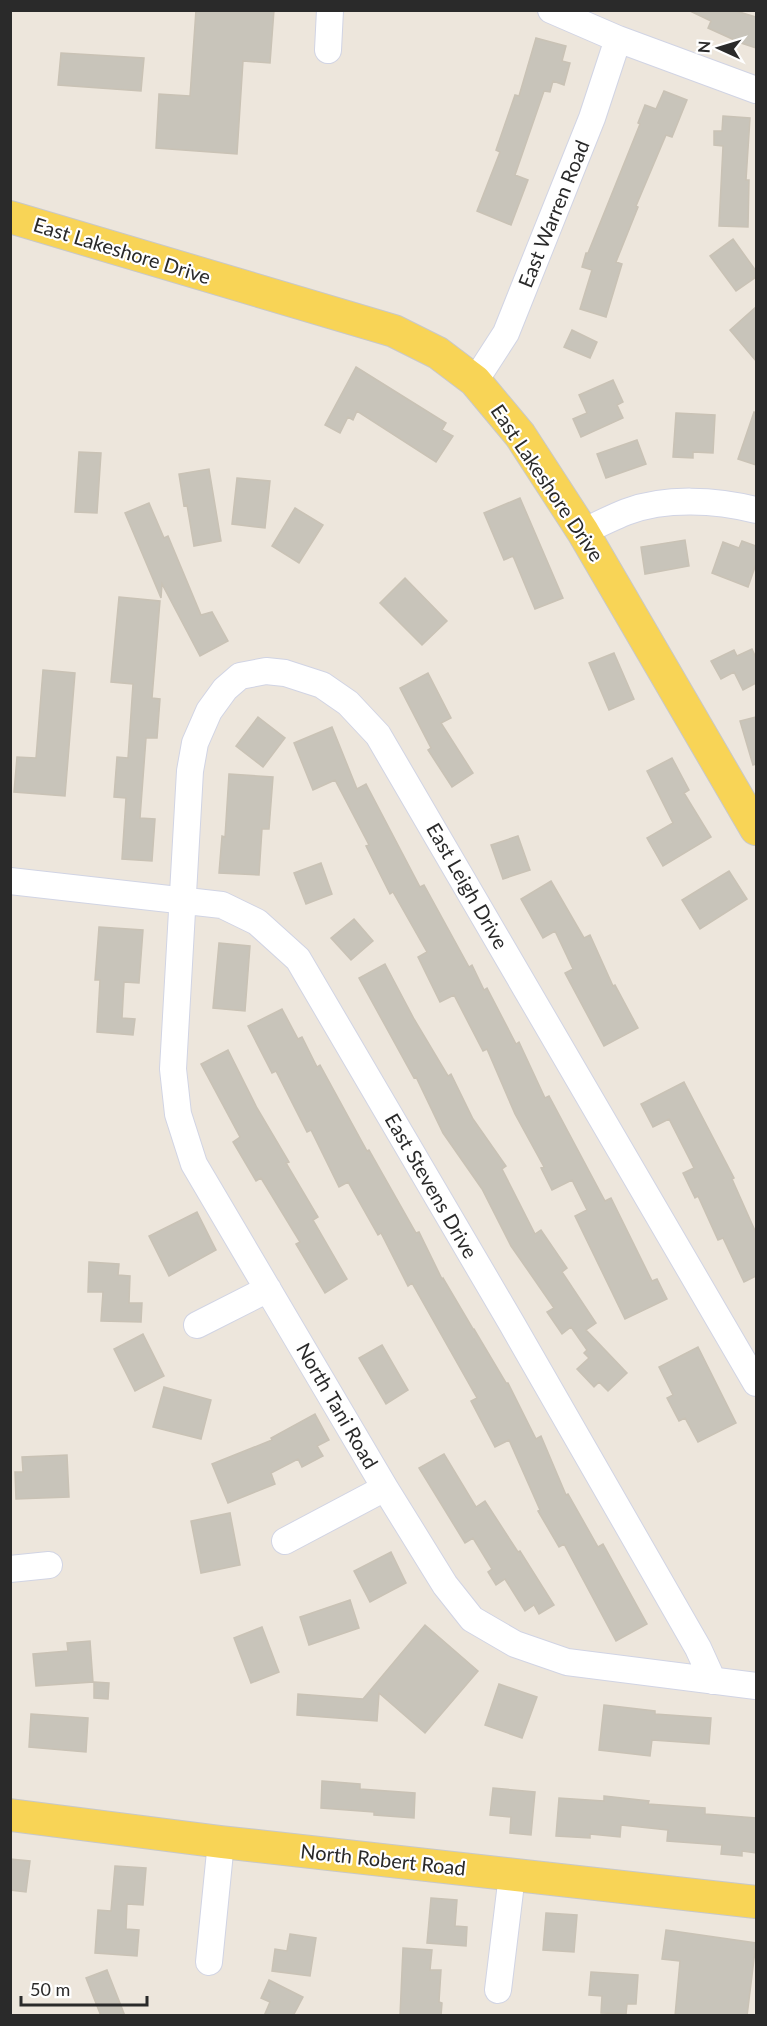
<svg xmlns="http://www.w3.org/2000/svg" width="767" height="2026" font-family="Lato,sans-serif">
<rect width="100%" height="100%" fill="#ede6dc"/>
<!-- building -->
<path fill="#c8c4ba" stroke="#c9c2b5" stroke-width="1.5" d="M196,10h78l-4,53 -27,-2 -6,93 -81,-6 3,-54 31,2z
M688,10h45l23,7v31l-15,-5 -33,-15 3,-7z
M536,38l30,8 -4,15 8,2 -6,22 -11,-4 -3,11 -6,-1 -29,84 13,5 -17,45 -34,-14 23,-59 -4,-2 19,-55 4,1z
M61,53l83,5 -3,33 -83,-6z
M664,91l23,9 -15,37 -6,-2 -30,71 2,1 -22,55 6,2 -16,53 -26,-8 12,-39 -10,-3 4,-14h2l52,-129 -2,-1 7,-18 11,4z
M723,116l27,2 -4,62h3l-1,47 -29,-1 4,-80 -9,-1v-14h8z
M733,239l23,32v6l-20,14 -26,-35z
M756,307v54l-26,-31z
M572,330l25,12 -7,16 -26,-11z
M356,367l90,56 -4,7 11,6 -17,26 -79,-51 -4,9 -5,-3 -8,16 -15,-8z
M613,380l10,22 -6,3 6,13 -42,19 -8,-18 14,-6 -8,-18z
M754,412l2,1v52l-18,-6z
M676,413l39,2 -2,38 -20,-1v6l-20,-1z
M637,440l9,24 -40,14 -9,-24z
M79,452l22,1 -4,60 -22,-1z
M209,469l12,72 -27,5 -7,-41 -3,1 -5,-32z
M237,478l33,3 -5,47 -33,-4z
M520,498l43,100 -28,11 -22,-53 -9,4 -20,-47z
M149,503l15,35 4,-2 33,79 11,-3 16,29 -28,15 -38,-72 -1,14 -36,-85z
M295,508l28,17 -24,38 -27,-17z
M685,540l4,26 -44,8 -4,-27z
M742,541l14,5v18l-8,23 -36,-14 11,-31 16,6z
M405,578l42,43 -25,24 -42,-42z
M119,597l41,4 -8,97 8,1 -3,39h-11l-6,80 15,1 -3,42 -30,-2 4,-61 -12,-1 3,-40 11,1 5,-74 -22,-2z
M752,649l4,9v25l-13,7 -9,-18 -13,7 -10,-18 23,-11 3,6z
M614,653l20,46 -25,11 -20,-47z
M43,670l32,3 -10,123 -51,-4 3,-35 19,1z
M428,673l23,45 -10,5 32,50 -21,14 -24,-37 3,-2 -31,-60z
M258,717l27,21 -22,29 -27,-21z
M756,717v47l-3,1 -13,-44z
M332,727l25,62 9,-5 54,103 4,-2 45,82 3,-2 12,25 3,-2 29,56 3,-2 26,56 4,-2 56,105 6,-3 41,83 5,-2 10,20 -42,20 -50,-103 12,-6 -15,-30 -20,10 -11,-22 3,-1 -29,-53 -28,-65 -4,2 -29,-56 -14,7 -22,-45 9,-5 -34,-60 -3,2 -24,-48 3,-1 -34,-65 -22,10 -19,-47z
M672,758l17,32 -5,3 27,44 -48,29 -16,-28 26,-15 -26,-52z
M229,774l44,3 -4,52h-7l-3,46 -40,-2 3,-37 3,1z
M518,836l12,34 -27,9 -12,-34z
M321,863l11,31 -26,10 -12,-31z
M729,871l18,28 -47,30 -18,-29z
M551,881l33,57 6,-3 23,51 2,-1 23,43 -34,18 -39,-73 8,-4 -18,-38 -12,7 -22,-39z
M354,919l19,22 -22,19 -20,-22z
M99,927l44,3 -4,53 -15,-1 -2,36 13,1 -2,16 -36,-3 3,-52h-5z
M219,943l31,3 -5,65 -32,-3z
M385,964l29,55 34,57 3,-2 22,45 33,47 -4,3 33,65 6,-4 26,38 -5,4 34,51 -10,7 41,43 -19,18 -9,-9 -5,5 -17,-18 12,-11 -5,-5 3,-3 -16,-23 -9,7 -15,-22 7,-4 -43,-62 -29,-57 -39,-56 -27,-56 -2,1 -55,-100z
M282,1009l16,30 4,-2 15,30 3,-2 47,86 2,-1 47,83 3,-1 23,47 1,-1 30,51h1l32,54h2l28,56 5,-3 25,59 2,-1 30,53 5,-3 44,80 -31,17 -52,-97 -5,3 -21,-36 2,-1 -31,-70 -14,7 -24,-46 6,-3 -65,-115 -4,3 -27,-53 -3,2 -30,-53 -9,5 -28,-57 -4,2 -31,-61 -4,2 -24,-47z
M228,1050l29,58 32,54 -3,1 32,54 -5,3 34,59 -22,14 -29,-49 4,-2 -39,-64 -5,3 -23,-39 7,-5 -39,-73z
M684,1082l50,96 -2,1 24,54v43l-12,6 -21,-44 -5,2 -20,-44 -3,2 -12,-25 11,-5 -25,-49 -16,8 -12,-23z
M197,1212l19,38 -47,26 -20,-40z
M89,1262l30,2 -1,11 12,1 -1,27h13l-1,19 -40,-1 2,-29h-15z
M143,1334l21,42 -29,15 -21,-42z
M382,1345l26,45 -22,14 -27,-46z
M698,1347l38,76 -38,19 -13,-24 -6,3 -12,-23 6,-3 -14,-28z
M164,1387l47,13 -10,39 -48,-12z
M315,1414l14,26 -12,6 6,10 -21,11 -4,-8 -27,14 4,11 -47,19 -16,-39 60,-24 -1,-2z
M444,1454l32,53 9,-6 33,51 2,-1 34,54 -15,9 -5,-9 -9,6 -20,-32 -9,6 -8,-13 4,-3 -19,-31 -8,5 -46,-75z
M67,1455l2,42 -53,2 -1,-27h8l-1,-15z
M230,1513l10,52 -39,8 -10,-52z
M391,1552l15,31 -36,19 -16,-31z
M350,1600l9,28 -50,17 -9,-28z
M425,1625l53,46 -53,62 -46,-40 -2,28 -80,-6 1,-21 65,5z
M262,1627l17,45 -28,11 -17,-45z
M90,1641l3,41 -57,4 -3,-32 35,-3 -1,-8z
M94,1682l15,1 -1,16 -14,-1z
M499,1684l38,13 -15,41 -37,-13z
M604,1705l51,6v3l56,4 -2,26 -57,-4 -2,16 -51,-6z
M31,1714l57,4 -2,34 -57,-5z
M322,1781l38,3v5l55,4 -1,25 -40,-3v-3l-53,-4z
M493,1788l42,4 -4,43 -21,-2 1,-16 -21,-2z
M604,1796l45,5 -1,3 57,4v6l51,4v35l-14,-2v5l-21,-2 1,-9 -55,-4 1,-11 -47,-5 -1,12 -30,-3v4l-34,-2 3,-38 45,3z
M10,1859l20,2 -4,31 -16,-2z
M115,1866l31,2 -3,37 -16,-1 -1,25 13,1 -2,26 -42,-3 3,-43 13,1z
M431,1898l26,2 -2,26 12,1 -1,19 -39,-3z
M546,1913l31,2 -3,37 -31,-2z
M666,1930l90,13 -9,73h-72l5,-55 -18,-2z
M290,1934l26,4 -6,38 -38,-5 3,-22 12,2z
M403,1948l29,2 -2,20h11l-2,32 3,1 -1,13h-41z
M107,1970l18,46h-24l-15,-38z
M591,1972l47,3 -2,29h-9l-1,10 -25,-1 1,-17 -13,-1z
M269,1980l34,17 -10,19h-29l6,-14 -9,-4z"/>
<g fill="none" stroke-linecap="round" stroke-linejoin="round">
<defs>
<path id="minor" d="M551,10l67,29 138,51
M328,50l2,-40
M475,381l31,-48 86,-215 26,-79
M583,532c14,-7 28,-14 43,-20 40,-15 90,-12 130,-2
M10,881l212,24 35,17 41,37 214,365 186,324 15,33
M197,1325l71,-36
M756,1383l-378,-648 -30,-32 -26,-18 -37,-12 -19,-2 -26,5 -15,13 -16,22 -14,32 -5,28 -17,298 5,45 16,50 191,324 60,97 27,34 43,25 52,18 189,24
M285,1541l100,-53
M10,1569l39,-4
M209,1962l12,-120
M498,1990l14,-115"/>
<path id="major" d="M10,217l384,114 44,22 37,28 45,54 63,97 173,297
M10,1815l211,27 535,60"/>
</defs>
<!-- minor casing -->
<use href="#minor" stroke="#d1d4e4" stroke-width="28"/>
<!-- major casing -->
<use href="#major" stroke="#c8c8c8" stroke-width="34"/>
<!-- minor -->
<use href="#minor" stroke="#fff" stroke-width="26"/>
<!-- major -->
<use href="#major" stroke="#f8d456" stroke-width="32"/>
</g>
<g text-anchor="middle" stroke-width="4.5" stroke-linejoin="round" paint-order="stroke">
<!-- street labels -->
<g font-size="20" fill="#2a2a2a" stroke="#fff">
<text transform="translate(554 214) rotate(-68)" y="7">East Warren Road</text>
<text transform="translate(122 251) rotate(17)" y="7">East Lakeshore Drive</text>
<text transform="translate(547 483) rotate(56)" y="7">East Lakeshore Drive</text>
<text transform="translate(467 886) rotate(60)" y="7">East Leigh Drive</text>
<text transform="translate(431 1186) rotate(60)" y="7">East Stevens Drive</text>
<text transform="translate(337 1406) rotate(60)" y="7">North Tani Road</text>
<text transform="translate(383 1860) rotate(6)" y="7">North Robert Road</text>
</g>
</g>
<!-- border -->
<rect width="767" height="2026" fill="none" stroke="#2a2a2a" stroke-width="24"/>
<!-- north arrow -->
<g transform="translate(719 48) rotate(274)" stroke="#ffffff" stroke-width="4.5" paint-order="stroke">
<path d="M0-4.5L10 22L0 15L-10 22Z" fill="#2a2a2a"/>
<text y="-9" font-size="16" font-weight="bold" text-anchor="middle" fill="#2a2a2a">N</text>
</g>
<!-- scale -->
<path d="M21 1996v9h126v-9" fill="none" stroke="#2a2a2a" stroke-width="3"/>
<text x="30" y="1996" font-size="18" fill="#2a2a2a" stroke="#ffffff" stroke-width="4.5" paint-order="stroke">50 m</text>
</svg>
